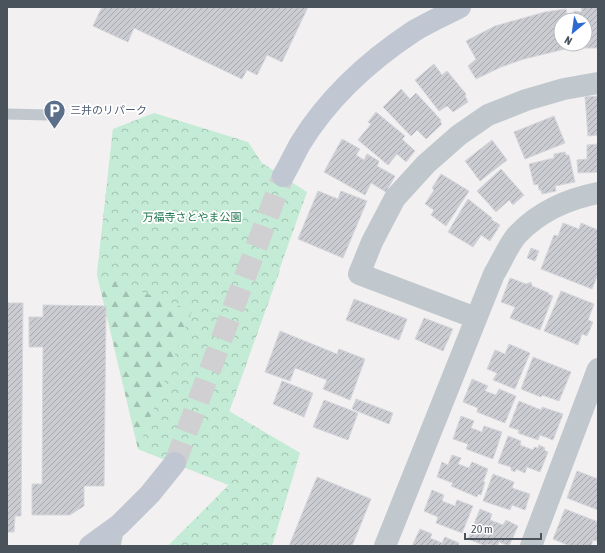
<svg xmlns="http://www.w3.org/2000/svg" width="605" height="553" font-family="'Asap Condensed','Noto Sans JP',sans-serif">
<defs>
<pattern id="forest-firs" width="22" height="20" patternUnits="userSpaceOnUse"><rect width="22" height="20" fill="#c4ebd5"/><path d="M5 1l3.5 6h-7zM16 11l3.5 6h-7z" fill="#a1c1b0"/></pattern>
<pattern id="park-crowns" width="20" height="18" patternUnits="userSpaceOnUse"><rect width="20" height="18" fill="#c4ebd5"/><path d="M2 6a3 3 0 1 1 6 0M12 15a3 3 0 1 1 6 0" fill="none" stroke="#a1c1b0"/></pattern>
<pattern id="building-hatch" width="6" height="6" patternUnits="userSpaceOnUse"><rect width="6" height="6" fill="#cbccd2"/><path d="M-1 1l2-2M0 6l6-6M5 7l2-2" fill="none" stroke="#a7a8ae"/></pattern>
</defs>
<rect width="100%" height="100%" fill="#f2f0f0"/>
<!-- forest -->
<path fill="url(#forest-firs)" d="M113,129l167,141 -51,142 71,41 -132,93 61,-61 -91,-36 -41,-174z"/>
<!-- park -->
<path fill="url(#park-crowns)" d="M154,113l94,29 14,21 45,29 -78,219 71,42 -28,93h-104l61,-61 -91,-36 54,-138 -95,-36 16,-146z"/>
<!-- building -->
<path fill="url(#building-hatch)" stroke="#d5d6db" d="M102,7h206l-26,55 -15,-7 -10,20 -10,-5 -5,9 -108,-51 -6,14 -35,-16z
M581,7h17v41h-29l-45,11 -23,8 -25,12 -8,-13 8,-7 -10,-18 29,-15 50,-14 21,-3 2,11h-7v24h24v-24h-11v-9l8,1z
M434,64l8,11 5,-4 19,23 -1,2 3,6 -15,10 -6,-6 -8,5 -24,-31z
M401,89l9,10 6,-6 25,27 -1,2 2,2 -16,15 -9,-9 -6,6 -28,-29z
M598,96v39l-10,1 -3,-39z
M376,112l29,24 -3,3 13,12 -9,11 -9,-8 -9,11 -30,-25 13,-16 -3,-2z
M554,116l11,27 -40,16 -11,-27z
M342,139l18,10 -4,6 8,5 3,-6 12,7 -2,5 18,10 -9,16 -15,-9 -6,12 -41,-23z
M492,140l15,20 -27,21 -15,-20z
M598,144v28l-20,1 -1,-13 10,-1v-14z
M565,152l1,3h3l6,27 -20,4 1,5 -14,3 -1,-4h-2l-1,-6 -4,1 -5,-21 25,-6v-4z
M501,169l23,26 -11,10 -4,-5 -13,12 -19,-21z
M441,174l28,17 -23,35 -15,-11 3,-5 -9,-6 9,-14 -2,-2z
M318,191l20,8 3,-8 26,10 -24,57 -45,-19z
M468,199l24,19v2l8,5 -10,16 -9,-6 -8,12 -25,-15z
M563,223l16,6 2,-6 17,7v44l-6,15 -51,-20 13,-34 4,1z
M531,248l8,3 -4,10 -8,-3z
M510,278l16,6 5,-2 1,4 17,7 -1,1 5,2 -13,34 -30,-12 5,-11 -14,-5z
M561,291l33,13 -6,16 5,2 -6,14 -5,-2 -4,11 -34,-14z
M354,299l53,20 -8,21 -53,-20z
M7,303h16l-2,213h-6l-1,16h-7z
M43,305l63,1 -2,180h-20v20l-14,9h-38v-31h10l1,-137h-14v-30h14z
M424,318l29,11 -10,22 -28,-12z
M280,331l57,23 2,-5 26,10 -15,41 -27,-11 4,-9 -32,-12 -5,13 -25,-9z
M509,344l21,9 -15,36 -22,-9 4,-7 -10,-4 8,-19 10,4z
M533,357l38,15 -12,29 -17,-6 -1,2 -20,-8z
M472,379l16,7 -3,5 11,4 3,-6 17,7 -11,27 -28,-11 1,-4 -15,-6z
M282,381l31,12 -9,24 -31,-13z
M356,399l37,14 -4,11 -37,-15z
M324,400l34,13 -10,27 -35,-13z
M519,401l22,9 1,-3 21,7 -10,26 -13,-5 -2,5 -20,-7 1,-3 -10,-3z
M461,416l13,5 -3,7 11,4 2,-6 18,6 -9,27 -27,-10 2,-5 -15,-5z
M508,436l13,5 -1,4 13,5 1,-3 4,1 1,-3 6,3 -1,2 4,2 -8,20 -13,-5 -2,6 -9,-4 -1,3 -4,-2v-3l-13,-4z
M452,455l9,3 -3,6 11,4 3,-6 16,7 -5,13h2l-4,13 -3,-1 -1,3 -26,-11 2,-3 -16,-6 5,-15 6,3z
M577,471l21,8v31l-31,-12z
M493,474l21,8 -2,6 18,6 -5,16 -13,-5 -2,5 -27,-9z
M317,477l54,22 -19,47h-63z
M432,490l12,5 -2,6 13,5 2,-6 16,6 -11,27 -26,-10 2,-6 -14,-6z
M480,509l12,5 -2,6 13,5 3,-5 12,6 -9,20 -10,-4 -2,4 -10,-2 -1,2 -18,-7z
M565,509l33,13 -1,19 -4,-1 -2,6h-21l-17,-7z
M420,529l12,5 -2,4 12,5 3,-6 14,6 -1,3h-46z"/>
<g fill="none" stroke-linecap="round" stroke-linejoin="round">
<!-- secondary-tunnel -->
<path stroke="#d0d0d2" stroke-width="22" stroke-dasharray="22 11" stroke-linecap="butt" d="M175,463l108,-287"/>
<!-- lane -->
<path stroke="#c0c7cd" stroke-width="11" d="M7,114l41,1
M115,546l4,-19"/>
<!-- street -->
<path stroke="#c0c7cd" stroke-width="22" d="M476,318l-117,-44 13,-32 23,-44 31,-34 33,-29 29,-20 38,-15 38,-11 34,-6
M385,546l109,-272c7,-11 15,-31 24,-40 22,-23 49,-35 80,-41
M531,546l67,-177"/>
<!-- secondary -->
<path stroke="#c0c7d2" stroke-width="22" d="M283,176c6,-10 11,-21 17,-32 28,-46 70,-84 114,-113 15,-9 31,-16 46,-24
M90,546l29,-21 31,-31 25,-31"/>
</g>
<!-- icons -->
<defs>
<symbol id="parking-pin" viewBox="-11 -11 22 30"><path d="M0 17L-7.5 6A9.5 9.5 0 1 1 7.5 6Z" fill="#5c6f8a" stroke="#fff"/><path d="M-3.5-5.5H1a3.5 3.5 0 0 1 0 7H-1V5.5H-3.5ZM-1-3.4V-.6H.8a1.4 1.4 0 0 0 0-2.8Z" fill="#fff"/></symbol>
</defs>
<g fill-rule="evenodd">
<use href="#parking-pin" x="42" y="98" width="25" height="34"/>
</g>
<g text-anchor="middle" stroke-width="3.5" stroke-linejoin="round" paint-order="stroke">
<!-- service labels -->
<g font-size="11" fill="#4e5e75" stroke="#fff" text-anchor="start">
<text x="70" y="114">三井のリパーク</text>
</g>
<!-- park labels -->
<g font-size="11" fill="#217751" stroke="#fff">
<text x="192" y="221">万福寺さとやま公園</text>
</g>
</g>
<!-- border -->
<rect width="605" height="553" fill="none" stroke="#4a525c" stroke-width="16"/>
<!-- north arrow -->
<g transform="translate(573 32) rotate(209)"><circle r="19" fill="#ffffff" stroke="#b7babe"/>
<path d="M0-3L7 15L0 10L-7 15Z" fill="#2c6ad1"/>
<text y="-6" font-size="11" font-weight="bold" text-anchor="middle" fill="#4a525c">N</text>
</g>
<!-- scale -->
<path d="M465 533v6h76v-6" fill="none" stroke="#4a525c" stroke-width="2"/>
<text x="471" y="533" font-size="12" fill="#4a525c" stroke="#ffffff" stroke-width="3" paint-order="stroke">20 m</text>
</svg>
